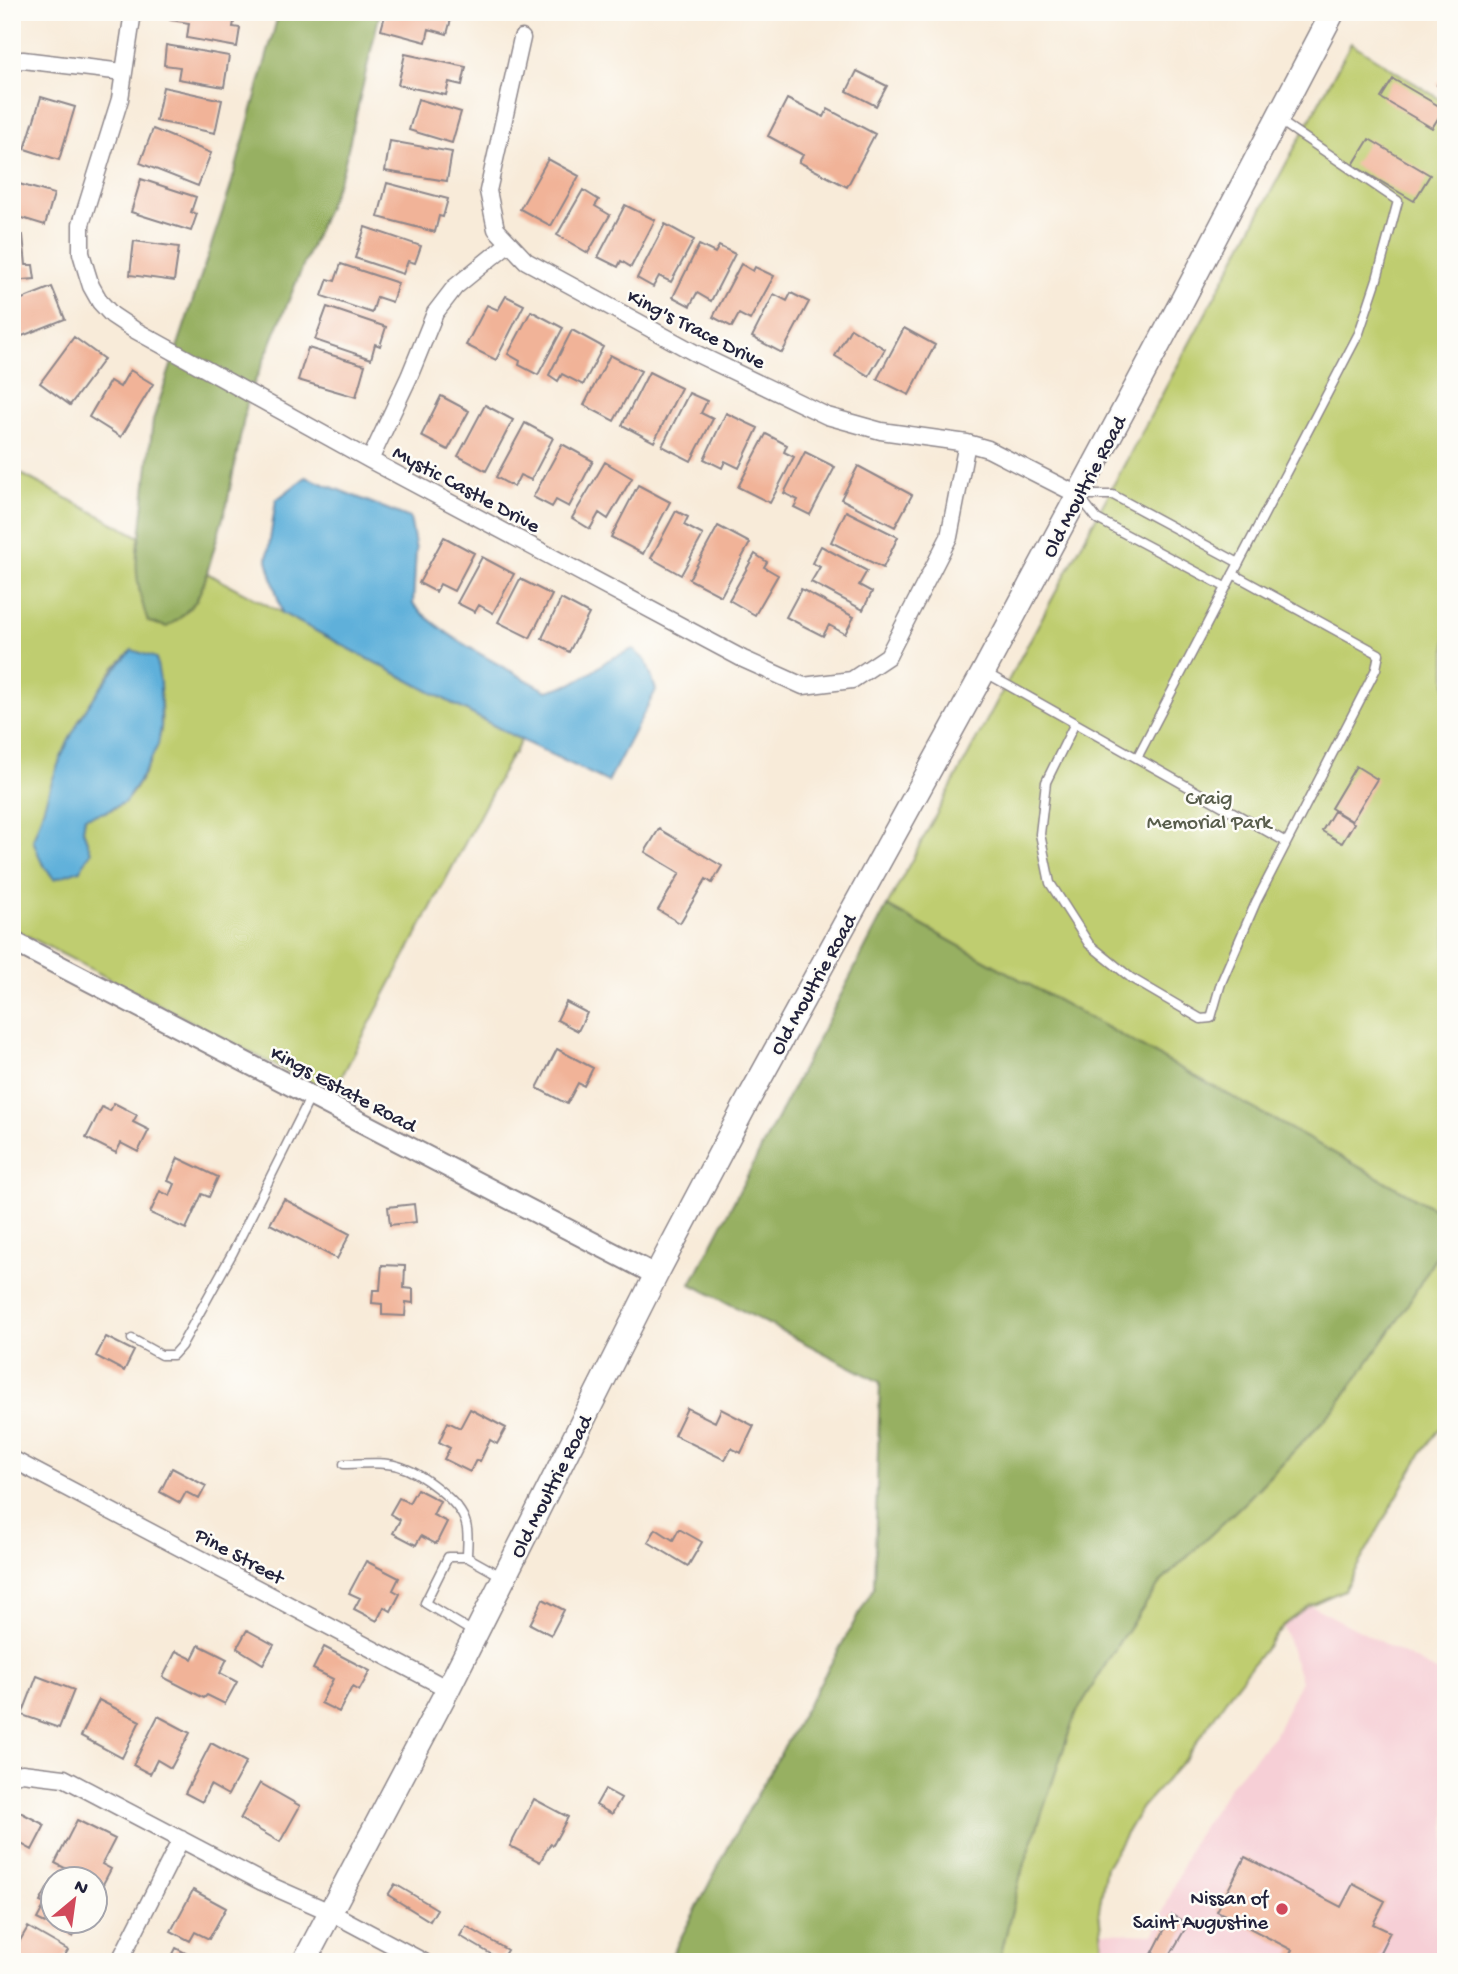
<svg xmlns="http://www.w3.org/2000/svg" width="1458" height="1974" font-family="'Gochi Hand',sans-serif">
<rect width="100%" height="100%" fill="#fdfcf7"/>
<filter id="ink" filterUnits="userSpaceOnUse"><feTurbulence type="fractalNoise" baseFrequency=".0143" numOctaves="2"/><feDisplacementMap in="SourceGraphic" scale="14" xChannelSelector="R" yChannelSelector="G"/><feConvolveMatrix kernelMatrix="1 2 1 2 8 2 1 2 1" color-interpolation-filters="sRGB"/></filter>
<filter id="wash" filterUnits="userSpaceOnUse"><feTurbulence type="fractalNoise" baseFrequency=".00686" numOctaves="4" result="noise"/><feDisplacementMap in="SourceGraphic" scale="28" xChannelSelector="R" yChannelSelector="G"/><feGaussianBlur stdDeviation="1.57" result="paint"/><feColorMatrix in="noise" values="0 0 0 0 0 0 0 0 0 0 0 0 0 0 0 0 0 1.4 0 .05"/><feComposite in="paint" operator="in"/></filter>
<g filter="url(#wash)">
<rect width="100%" height="100%" fill="#f8ebd9"/>
<!-- built -->
<path fill="#f6cfd6" d="M1310,1605l136,71v286h-342l-3,-30 53,2 39,-93 40,-59 41,-46 27,-55 -18,-55z"/>
<!-- green -->
<path fill="#bfcd6f" stroke="#707855" stroke-width="2" fill-rule="evenodd" d="M1351,43l95,60v1112l-559,-309z
M12,469l128,68 -3,10 67,36 3,-10 314,167 -7,14h-2l-180,341 -320,-167zM132,650l28,31c0,16 3,33 1,48 -2,18 -23,60 -36,72 -10,10 -27,13 -40,16l-2,13 8,22 -58,-12 46,-120 35,-52z
M1446,1240v181l-22,28 -80,141 -34,15 -27,21 -52,66 -45,66 -44,49 -36,60 -7,43 5,52h-105l21,-84 55,-163 46,-76 40,-57 85,-81 91,-95 63,-89z"/>
<!-- forest -->
<path fill="#97b062" stroke="#5c694e" stroke-width="2" d="M279,12h101l-37,158 -95,228 -21,106 -23,79 -8,18 -15,16 -14,10 -19,-5c-9,-27 -16,-57 -8,-85l13,-117 77,-231z
M887,906l559,309v25l-46,77 -63,89 -91,95 -85,81 -40,57 -46,76 -55,163 -21,84h-331l70,-133 136,-242 6,-205 -189,-98z"/>
<!-- water -->
<path fill="#5eb0da" stroke="#40698a" stroke-width="2" d="M306,477l104,41 6,32 -3,54c31,34 93,64 134,87l24,-7 21,-12 16,-12 25,-11 13,12 10,29 -48,92 -87,-42 -239,-127 -15,-53 9,-60z
M132,650l24,8 4,23 1,47 -3,17 -14,28 -19,29 -20,10 -20,5 -2,13 8,22 -11,18 -26,9 -13,-18 -8,-21c8,-22 14,-45 22,-67 15,-43 45,-90 77,-123z"/>
<g id="blocks">
<!-- building -->
<path fill="#f1b398" d="M171,12h65l-3,15 7,1 -3,19 -50,-9 2,-15 -19,-3z
M386,12h67l-6,22 -18,-5 -3,13 -45,-12z
M166,45l63,11 -5,31 -46,-8 2,-12 -16,-2z
M405,54l61,13 -4,18 -13,-3 -3,13 -48,-10z
M857,71l30,15 -11,20 -29,-15z
M1446,71v20l-9,-6z
M1393,79l51,30 -12,19 -51,-30z
M163,87l59,13 -7,33 -59,-12z
M41,97l34,10 -16,53 -34,-11z
M418,99l43,13 -9,31 -43,-13z
M787,99l37,18 4,-8 47,25 -28,53 -48,-25 4,-7 -35,-19z
M153,129l58,24 -13,33 -58,-23z
M1369,139l61,36 -16,26 -61,-36z
M390,141l62,11 -5,29 -62,-10z
M548,159l31,17 -28,50 -31,-17z
M141,179l55,18 -5,15 6,2 -6,17 -60,-19z
M12,182l42,12 -9,31 -33,-10z
M387,183l61,16 -5,18 -4,-1 -4,16 -57,-15z
M583,190l16,10 -4,6 15,9 -22,38 -31,-18z
M625,205l30,15 -24,47 -10,-6 -3,6 -20,-10z
M665,224l29,16 -23,42 -12,-6 -6,11 -16,-9z
M365,227l56,19 -6,17 -7,-2 -5,13 -48,-16z
M23,235l3,30h7l2,14 -23,2v-45z
M134,241l45,6 -5,34 -44,-6z
M699,245l16,8 4,-7 16,8 -24,47 -14,-8 -7,13 -17,-9z
M341,264l57,19 -6,19 -15,-5 -5,16 -50,-17 6,-17 7,2z
M741,264l12,7 2,-4 19,9 -24,44 -11,-6 -7,13 -19,-10z
M52,287l13,32 -53,21v-37z
M791,293l18,9 -27,51 -30,-16 22,-43 13,7z
M506,296l18,9 -28,55 -30,-15 21,-40 11,5z
M327,307l59,20 -6,19 -5,-2 -4,15 -56,-19z
M531,311l32,17 -25,47 -19,-10 1,-4 -12,-7z
M851,328l34,21 -16,27 -34,-20z
M904,328l31,17 -26,50 -32,-16z
M572,330l31,17 -20,38 -21,-11 -4,7 -9,-6z
M74,337l30,22 -34,46 -30,-22z
M308,348l57,17 -9,32 -58,-17z
M610,355l31,16 -27,50 -30,-16z
M130,370l23,14 -32,53 -32,-20 21,-36 10,6z
M649,372l32,16 -27,54 -32,-17z
M689,393l18,8 -6,12 12,6 -22,42 -29,-15z
M441,396l28,15 -21,39 -27,-14z
M485,405l28,15 -27,51 -28,-15z
M726,413l32,15 -19,40 -14,-7 -3,7 -18,-9z
M525,423l28,15 -22,42 -11,-5 -6,12 -18,-10z
M766,434l21,11 -3,7 10,5 -24,46 -32,-16z
M562,444l31,17 -24,46 -13,-7 -4,7 -19,-10z
M805,452l30,15 -25,48 -16,-8 4,-7 -14,-7z
M605,462l27,16 -24,41 -9,-6 -9,16 -18,-11z
M858,466l54,29 -17,32 -54,-28z
M638,485l32,17 -27,52 -32,-17z
M676,511l12,6 -4,8 19,10 -22,40 -30,-17z
M846,511l52,26 -15,31 -52,-26z
M718,526l32,17 -29,53 -32,-17z
M444,537l30,16 -20,38 -14,-7 -4,8 -17,-9z
M821,546l46,25 -8,14 13,7 -9,18 -52,-28 9,-15 -8,-4z
M755,554l12,8 -3,5 14,8 -23,40 -26,-15z
M482,557l32,17 -21,39 -14,-8 -4,7 -18,-9z
M520,579l32,16 -22,43 -32,-16z
M801,589l53,28 -9,17 -16,-9 -6,11 -37,-19z
M561,599l28,15 -20,38 -27,-14z
M1356,766l21,13 -25,42 -21,-13z
M1334,811l20,12 -12,20 -20,-12z
M659,829l63,37 -10,17 -6,-4 -26,44 -22,-13 22,-37 -35,-21z
M566,1002l21,11 -9,18 -21,-11z
M557,1049l36,19 -9,18 -6,-3 -11,21 -30,-16z
M114,1103l23,12 -4,7 16,8 -11,22 -17,-9 -5,10 -30,-15 16,-31 8,4z
M178,1158l40,19 -9,20 -7,-3 -16,35 -36,-16 10,-22 10,5 5,-12 -7,-3z
M284,1199l66,35 -13,25 -67,-35z
M414,1204l2,18 -26,3 -2,-18z
M382,1265l23,1 -1,22 9,1v14l-7,-1 -1,14 -23,-1v-11l-10,-1 1,-13h7z
M106,1337l28,14 -10,20 -28,-15z
M687,1408l28,14 6,-13 33,17 -13,27 -10,-5 -6,12 -51,-25z
M470,1409l36,19 -9,16 -7,-4 -10,21 -4,-1 -6,12 -26,-13 6,-11 -11,-6 9,-20 12,6z
M172,1468l34,18 -7,13 -13,-7 -6,11 -20,-11z
M417,1489l23,12 -7,14 14,7 -11,22 -15,-8 -5,9 -23,-12 7,-13 -10,-6 9,-16 10,5z
M656,1529l17,11 6,-11 23,13 -14,24 -40,-24z
M366,1561l33,17 -6,12 7,4 -9,17 -7,-4 -7,14 -23,-12 6,-11 -11,-5z
M543,1599l21,11 -13,25 -21,-11z
M247,1630l27,15 -11,19 -26,-16z
M199,1645l28,14 -7,14 17,9 -12,22 -18,-9 -3,3 -41,-21 13,-26 16,8z
M324,1647l46,24 -11,20 -7,-4 -13,25 -18,-9 12,-24 -20,-10z
M37,1676l37,14 -15,38 -37,-13z
M99,1700l41,21 -18,37 -41,-22z
M158,1716l32,17 -19,35 -14,-8 -7,14 -17,-9z
M211,1743l35,19 -18,33 -18,-10 -8,17 -17,-9z
M260,1783l40,23 -20,36 -40,-23z
M605,1789l16,9 -9,16 -16,-9z
M534,1799l34,18 -15,28 -3,-1 -10,18 -30,-16z
M14,1809l31,16 -13,25 -20,-11z
M77,1820l38,19 -13,25 9,5 -9,17 -8,-3v-3h-6l-33,-17z
M1245,1857l96,50 12,-23 32,17 -12,23 17,8 -15,30h-89l6,-12 -75,-39z
M395,1884l42,25 -7,12 -42,-26z
M48,1887l4,2v33h29l-8,15 -36,-18 8,-15 -5,-2z
M193,1890l33,18 -17,31 -14,-7 -5,9 -19,-10z
M1172,1915l16,9 -22,38 -14,-8z
M466,1926l41,24 -6,10 -41,-24z
M28,1927l40,23 -7,12h-44l-5,-3v-5z
M176,1948l26,14h-33z"/>
</g>
</g>
<g filter="url(#ink)">
<use href="#blocks" fill-opacity="0" stroke="#8d868a" stroke-width="2"/>
<g fill="none" stroke-linecap="round" stroke-linejoin="round">
<defs>
<path id="service" d="M1081,495h32l126,68
M1080,497l17,22 128,68
M986,673l300,169
M1075,723l-29,59 -6,52 10,49 39,61 42,34 70,41 10,-1 10,-35 35,-81 120,-233 3,-15 -146,-80
M1137,758l222,-425 18,-54 21,-78 -118,-80
M132,1339l29,16h12l8,-9 52,-94 78,-156
M344,1464c18,0 37,-3 54,2 22,6 63,36 68,58 3,10 1,23 1,33
M473,1632l-48,-29 23,-46h19l34,19"/>
<path id="minor" d="M133,12l-13,87 -34,109 -5,16v29l5,17 5,16 9,16 12,13 21,14 237,131 373,199 60,27 49,-6 36,-24 61,-119 18,-94
M522,38l-34,153 8,38 30,32 169,92 132,63 54,15 86,12 21,6 90,46
M12,61l11,-1 100,12
M370,460l39,-83 26,-64 20,-26 54,-44
M12,1459l436,230
M12,1776l10,-3 42,5 198,104 68,30 94,50
M119,1962l62,-123"/>
<path id="tertiary" d="M12,941l644,334"/>
<path id="secondary" d="M304,1962l144,-273 208,-414 91,-173 237,-431 198,-370 151,-289"/>
</defs>
<!-- service casing -->
<use href="#service" stroke="#8d868a" stroke-width="11"/>
<!-- minor casing -->
<use href="#minor" stroke="#8d868a" stroke-width="19"/>
<!-- tertiary casing -->
<use href="#tertiary" stroke="#8d868a" stroke-width="23"/>
<!-- secondary casing -->
<use href="#secondary" stroke="#8d868a" stroke-width="26"/>
<!-- service -->
<use href="#service" stroke="#fff" stroke-width="8"/>
<!-- minor -->
<use href="#minor" stroke="#fff" stroke-width="16"/>
<!-- tertiary -->
<use href="#tertiary" stroke="#fff" stroke-width="19"/>
<!-- secondary -->
<use href="#secondary" stroke="#fff" stroke-width="23"/>
</g>
</g>
<!-- markers -->
<circle fill="#d1495b" stroke="#fdfcf7" stroke-width="2.5" cx="1282" cy="1909" r="7"/>
<g text-anchor="middle" stroke-width="5" stroke-linejoin="round" paint-order="stroke">
<!-- street labels -->
<g font-size="21" fill="#22223b" stroke="#fdfcf7">
<text transform="translate(697 328) rotate(27)" y="7">King's Trace Drive</text>
<text transform="translate(1083 486) rotate(-62)" y="7">Old Moultrie Road</text>
<text transform="translate(467 488) rotate(28)" y="7">Mystic Castle Drive</text>
<text transform="translate(812 984) rotate(-61)" y="7">Old Moultrie Road</text>
<text transform="translate(344 1088) rotate(28)" y="7">Kings Estate Road</text>
<text transform="translate(550 1486) rotate(-63)" y="7">Old Moultrie Road</text>
<text transform="translate(240 1555) rotate(28)" y="7">Pine Street</text>
</g>
<!-- park labels -->
<g font-size="21" fill="#595e4d" stroke="#fdfcf7">
<text x="1209" y="804">Craig<tspan x="1209" dy="24">Memorial Park</tspan></text>
</g>
<!-- poi labels -->
<g font-size="21" fill="#22223b" stroke="#fdfcf7" text-anchor="end">
<text x="1268" y="1904">Nissan of<tspan x="1268" dy="24">Saint Augustine</tspan></text>
</g>
</g>
<!-- margin -->
<rect width="1458" height="1974" fill="none" stroke="#fdfcf7" stroke-width="42"/>
<!-- north arrow -->
<g transform="translate(74 1900) rotate(29)"><circle r="33" fill="#fdfcf7" stroke="#a5a5ac" stroke-width="2"/>
<path d="M0-5L12 26L0 18L-12 26Z" fill="#d1495b"/>
<text y="-10" font-size="19" font-weight="bold" text-anchor="middle" fill="#22223b">N</text>
</g>
</svg>
